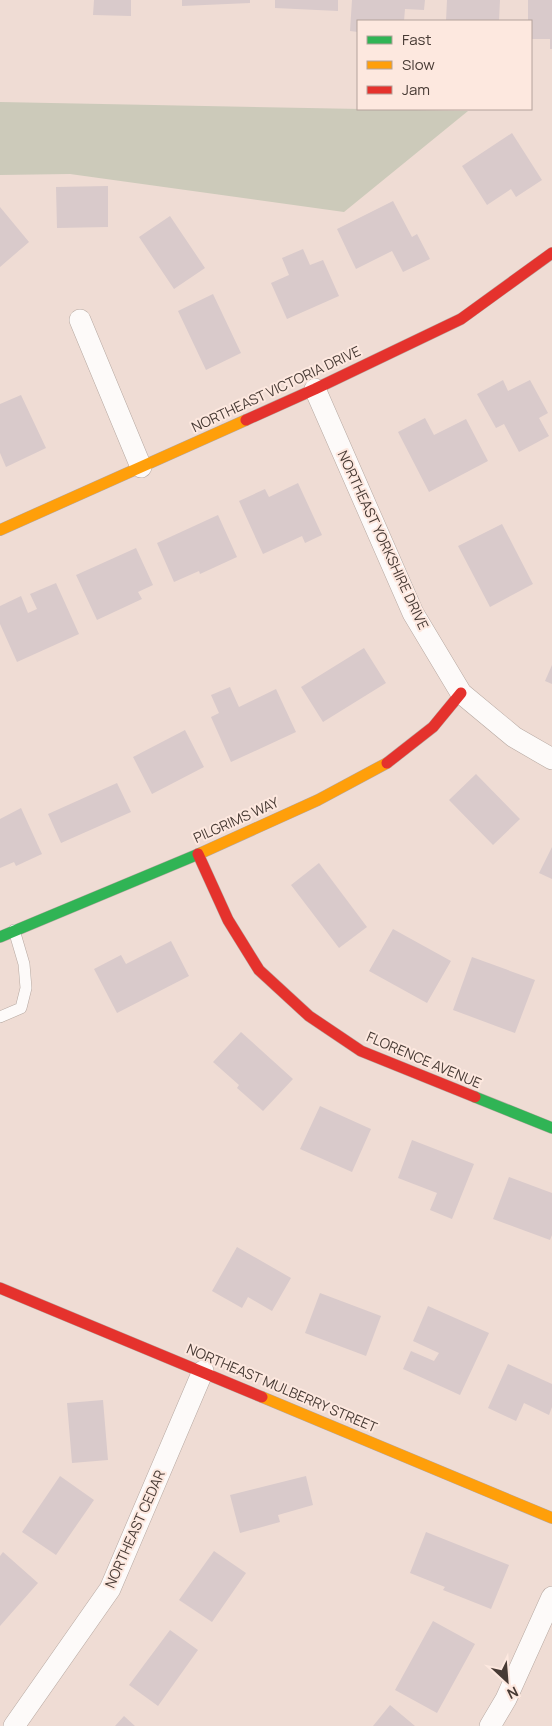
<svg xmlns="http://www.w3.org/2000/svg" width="552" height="1726" font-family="Manrope,sans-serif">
<rect width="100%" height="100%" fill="#efdcd4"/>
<!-- green -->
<path fill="#cccaba" d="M0,102l468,9 -124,101 -274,-38 -70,1z"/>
<!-- building -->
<path fill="#d9cacb" d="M94,0h37v16l-38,-1z
M182,0h68v3l-68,3z
M275,0h63v11l-63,-3z
M352,0h73l-1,10 -19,-1 -1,12h-46v11l-8,-1z
M447,0h53l-1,21h-53z
M528,0h24v49h-2v-10h-19v-18h-3z
M512,133l30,47 -26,17 -5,-8 -24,16 -25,-39z
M108,186v41l-51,1 -1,-41z
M393,201l19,36 5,-3 13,25 -27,13 -11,-21 -36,18 -19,-40z
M0,207l29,35 -29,25z
M170,216l35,52 -31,21 -35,-52z
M303,249l7,16 13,-5 16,36 -52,23 -16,-36 18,-8 -7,-17z
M213,294l28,59 -35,17 -28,-59z
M503,380l5,11 22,-11 18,33 -9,5 10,18 -30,16 -15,-28 -8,4 -19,-34z
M21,395l25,53 -40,19 -6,-14v-49z
M425,418l9,17 32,-16 22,42 -59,31 -31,-60z
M298,483l24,52 -17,8 -3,-7 -39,18 -24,-53 26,-12 4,8z
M218,515l19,42 -37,17 -1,-3 -25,11 -17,-39z
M502,524l31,60 -43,23 -32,-61z
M136,548l17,37 -15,7 4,7 -45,21 -21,-45z
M56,583l23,51 -62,28 -17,-38v-18l21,-10 7,17 9,-4 -7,-15z
M364,648l22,35 -63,39 -22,-35z
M552,665v19l-7,-3z
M230,687l9,20 37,-18 20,43 -65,30 -20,-45 8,-4 -8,-18z
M185,730l19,37 -52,27 -19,-37z
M476,774l44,45 -27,26 -44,-45z
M117,783l14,29 -70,31 -13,-29z
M21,808l21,46 -26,12 -2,-4 -14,6v-49z
M552,847v32l-13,-6z
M319,863l48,64 -28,21 -48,-63z
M393,929l58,32 -24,42 -58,-32z
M171,941l18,35 -72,37 -23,-44 27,-14 5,9z
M472,957l63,23 -20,53 -62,-23z
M241,1032l52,47 -30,32 -26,-23 2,-3 -26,-23z
M320,1106l51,23 -19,43 -52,-23z
M412,1140l62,24 -22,55 -22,-9 7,-17 -39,-15z
M509,1177l43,16v42l-2,5 -57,-21z
M237,1247l54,31 -19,33 -24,-14 -6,11 -30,-17z
M320,1293l61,23 -15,40 -61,-23z
M428,1306l61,27 -29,62 -57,-26 8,-18 23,10 5,-8 -26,-12z
M508,1364l44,20v23l-3,8 -25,-12 -8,18 -28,-13z
M103,1400l5,60 -36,3 -5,-60z
M60,1476l34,24 -38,55 -34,-23z
M306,1476l7,29 -35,10 2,7 -40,11 -10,-38z
M426,1532l83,33 -18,44 -48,-19 2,-3 -35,-14z
M214,1551l32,22 -34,49 -33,-22z
M3,1552l35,31 -38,43v-70z
M433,1621l42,23 -38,69 -42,-23z
M170,1630l28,20 -40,56 -29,-21z
M390,1705l25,21h-42z
M124,1716l11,10h-20z"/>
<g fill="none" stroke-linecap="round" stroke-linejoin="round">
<defs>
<path id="lane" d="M0,1017l21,-9 5,-20 -2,-24 -10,-34"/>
<path id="street" d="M80,320l61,147
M315,389l98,224 48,80 53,44 38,22
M14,1726l96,-137 93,-218
M490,1726l16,-27 46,-102"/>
<path id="fast" d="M0,937l201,-84
M475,1097l77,31"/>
<path id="slow" d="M0,530l246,-110
M201,853l117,-53 69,-37
M262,1397l290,121"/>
<path id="jam" d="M246,420l69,-31 146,-70 91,-66
M387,763l46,-36 28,-34
M198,854l30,66 31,50 50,46 52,35 114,46
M0,1288l262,109"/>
</defs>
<!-- lane casing -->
<use href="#lane" stroke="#b6a8a1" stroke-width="12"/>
<!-- street casing -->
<use href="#street" stroke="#b6a8a1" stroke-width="22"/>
<!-- fast casing -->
<use href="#fast" stroke="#b6a8a1" stroke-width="12"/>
<!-- slow casing -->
<use href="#slow" stroke="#b6a8a1" stroke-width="12"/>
<!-- jam casing -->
<use href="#jam" stroke="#b6a8a1" stroke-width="12"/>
<!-- lane -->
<use href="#lane" stroke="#fdfaf9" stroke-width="11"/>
<!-- street -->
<use href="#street" stroke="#fdfaf9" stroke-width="21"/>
<!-- fast -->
<use href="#fast" stroke="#30b455" stroke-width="11"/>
<!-- slow -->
<use href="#slow" stroke="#ff9f0a" stroke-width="11"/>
<!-- jam -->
<use href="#jam" stroke="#e5322d" stroke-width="11"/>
</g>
<g text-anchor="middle" stroke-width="4" stroke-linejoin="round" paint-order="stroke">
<!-- street labels -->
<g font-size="14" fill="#473a34" stroke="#fde8df">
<text transform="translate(276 389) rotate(-25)" y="5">NORTHEAST VICTORIA DRIVE</text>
<text transform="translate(383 540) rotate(65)" y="5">NORTHEAST YORKSHIRE DRIVE</text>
<text transform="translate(236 820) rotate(-24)" y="5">PILGRIMS WAY</text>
<text transform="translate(424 1060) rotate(23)" y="5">FLORENCE AVENUE</text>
<text transform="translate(282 1388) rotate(23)" y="5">NORTHEAST MULBERRY STREET</text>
<text transform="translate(135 1529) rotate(-66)" y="5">NORTHEAST CEDAR</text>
</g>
</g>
<!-- legend -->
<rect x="357" y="20" width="175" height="90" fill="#fde8df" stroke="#b4a29b"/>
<rect x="367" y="36" width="25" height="8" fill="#30b455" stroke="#b4a29b"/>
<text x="402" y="45" font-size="15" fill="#473a34">Fast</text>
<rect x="367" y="61" width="25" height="8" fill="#ff9f0a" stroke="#b4a29b"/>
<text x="402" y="70" font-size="15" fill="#473a34">Slow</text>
<rect x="367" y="86" width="25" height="8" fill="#e5322d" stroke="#b4a29b"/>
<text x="402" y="95" font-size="15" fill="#473a34">Jam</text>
<!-- north arrow -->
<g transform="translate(507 1681) rotate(154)" stroke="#fde8df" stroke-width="4" paint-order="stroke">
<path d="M0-4L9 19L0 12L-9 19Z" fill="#473a34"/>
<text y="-8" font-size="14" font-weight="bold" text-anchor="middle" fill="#473a34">N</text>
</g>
</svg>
